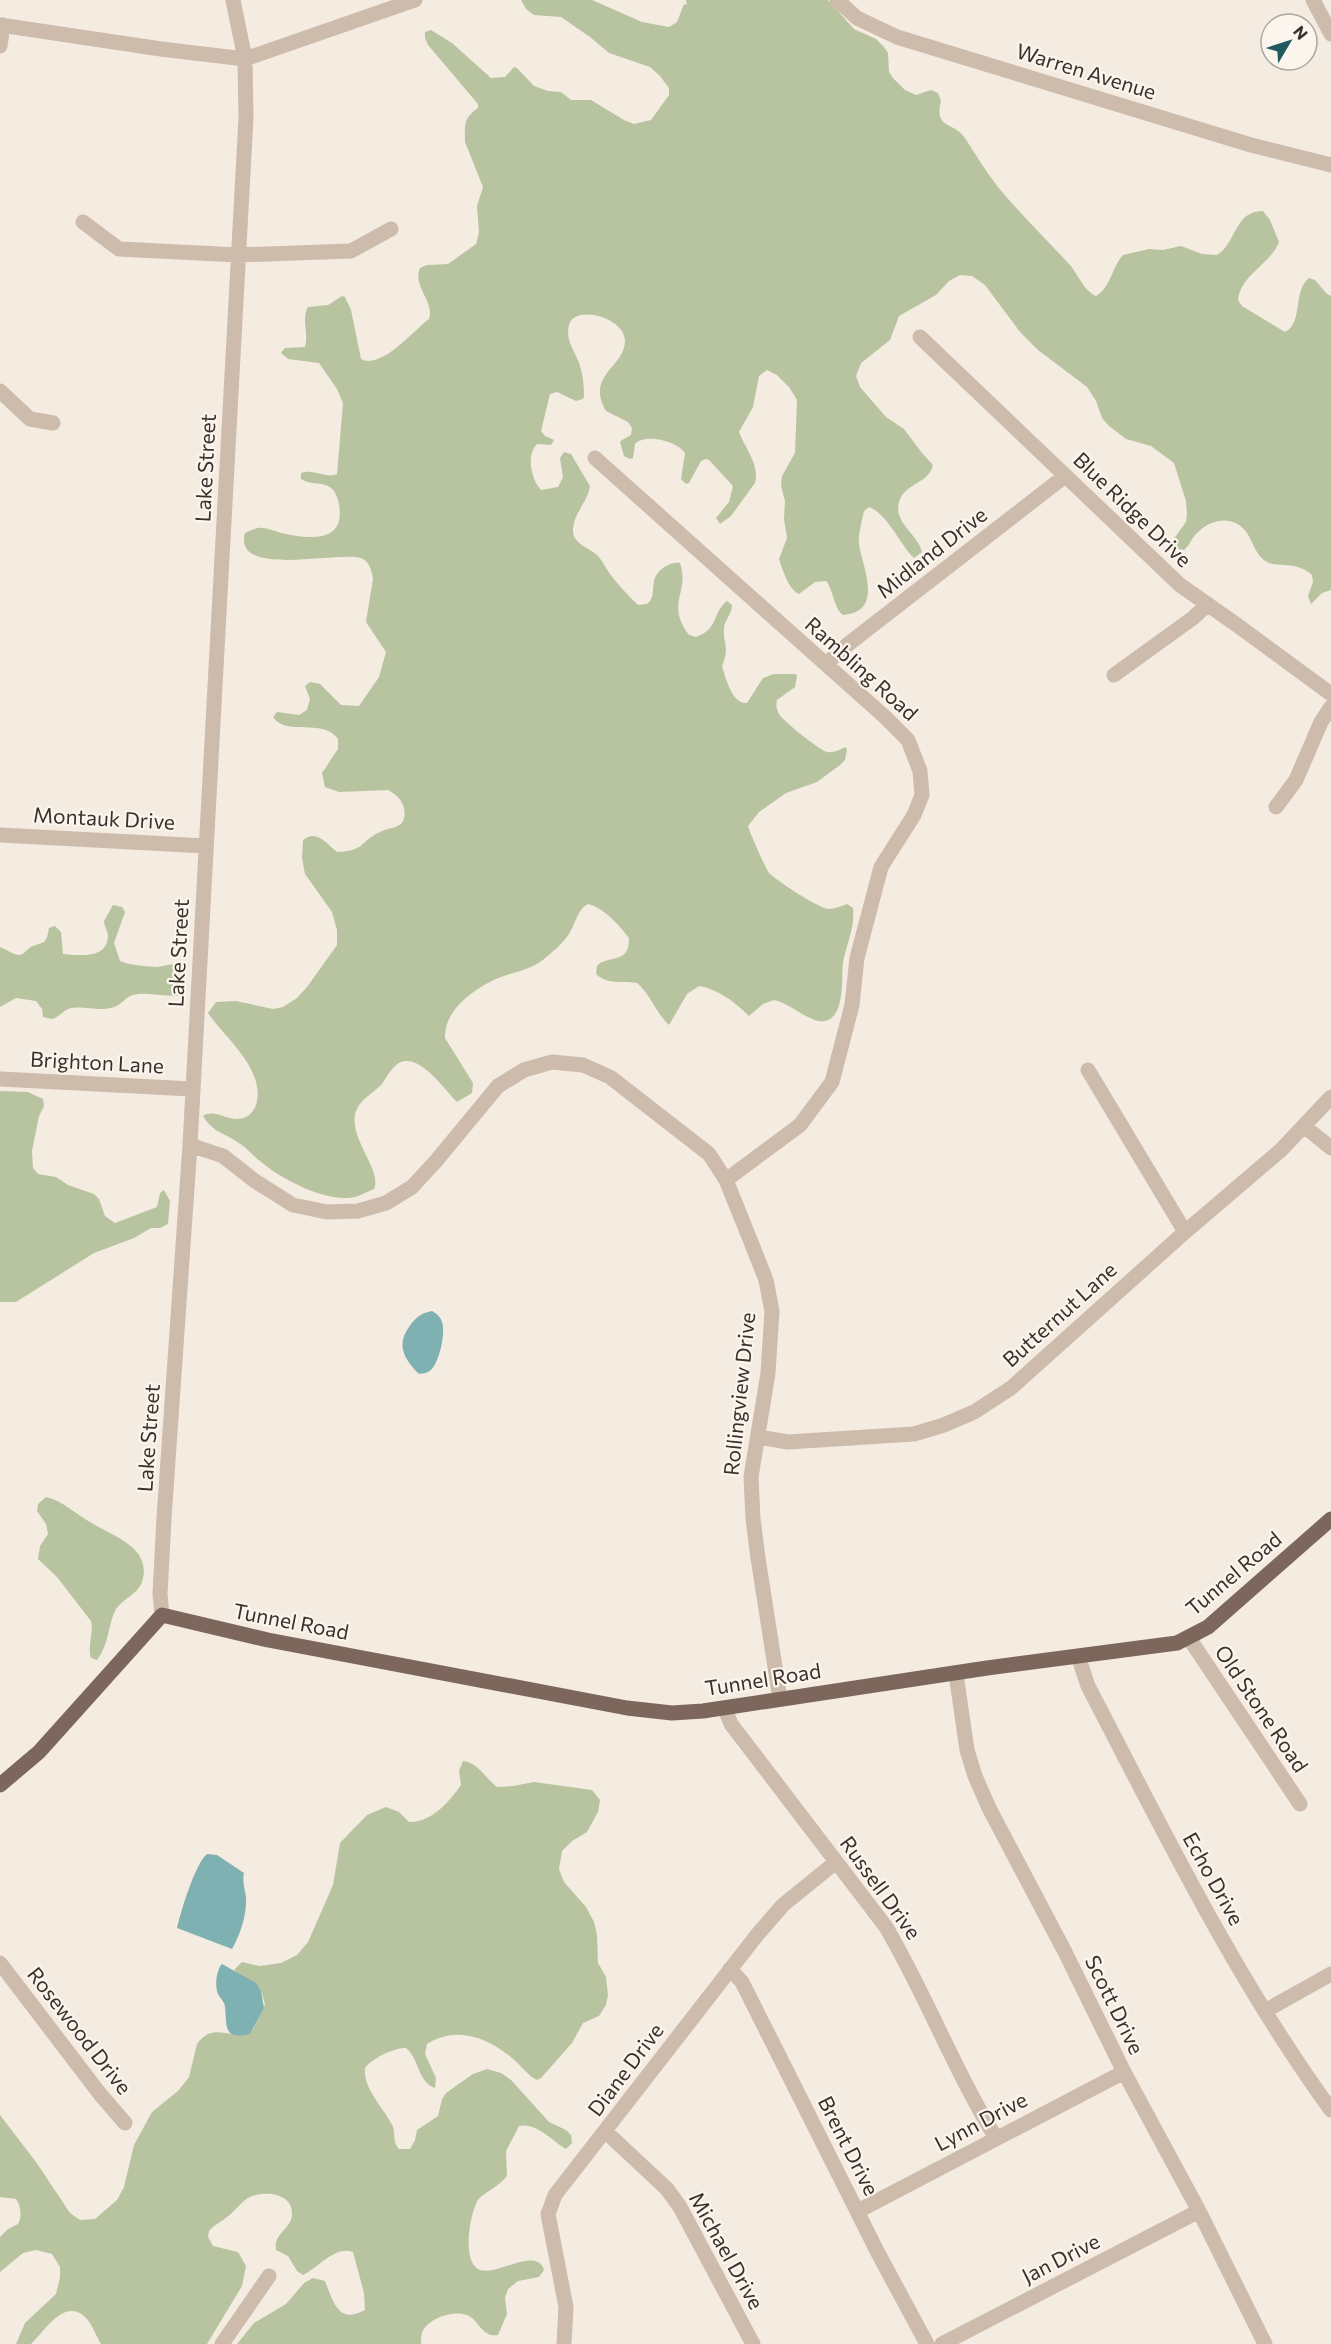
<svg xmlns="http://www.w3.org/2000/svg" width="1331" height="2344" font-family="Commissioner,sans-serif">
<rect width="100%" height="100%" fill="#f4ebe1"/>
<!-- green -->
<path fill="#b8c4a0" d="M521,0h71l50,22 27,5 8,-5 7,-18 3,1 -1,-5h142l26,29 22,10 8,8 4,6 1,19 4,6 12,12 11,5 15,-5 7,3 3,8c-7,29 12,20 24,37 11,17 21,34 33,49 23,28 48,52 72,78 8,9 14,26 26,31 15,-9 16,-29 27,-41l26,-6 14,1 18,-4 21,8 15,1c19,-11 18,-45 46,-44l7,9 9,22c-9,23 -38,32 -41,58l4,6 43,26c19,-10 7,-40 24,-54l6,2 11,13 5,3v294l-9,3 -11,11 -3,-8 5,-14 -1,-7c-18,-16 -36,-5 -48,-15 -9,-7 -11,-18 -17,-27 -12,-18 -35,-15 -49,-1 -6,5 -8,13 -14,18l-6,-1 -5,-9 13,-18 1,-8 -1,-13 -12,-38 -23,-17 -25,-7 -17,-13 -7,-8 -6,-17 -9,-14 -49,-37 -18,-18 -35,-47 -13,-9 -12,-1 -11,6 -13,14 -37,21 -9,24 -29,23 -5,13 4,11 26,30 18,12 18,24 11,12c-4,19 -29,18 -34,37 -6,21 19,32 23,50l-8,6c-14,-13 -27,-45 -45,-51l-5,4c-2,10 -6,23 -5,33 3,22 26,68 -16,71 -10,-8 -9,-24 -17,-34l-11,1 -16,12c-11,-5 -16,-24 -20,-35l8,-21 -3,-19 1,-18 -4,-15 1,-10 13,-23 2,-53 -8,-13 -12,-12 -10,-5 -8,6 -6,31 -14,25c6,16 21,33 16,51l-24,33 -11,8 -4,-6 13,-16 4,-16 -24,-26 -3,-1 -5,2 -12,22 -3,1 -5,-5 4,-26c-8,-12 -40,-20 -50,-9l-2,14 -3,1 -6,-3 -4,-14 2,-2 9,-5 1,-7 -4,-6 -22,-11c-21,-36 19,-44 19,-70 0,-24 -51,-37 -56,-16 -3,13 2,20 7,31 6,12 8,26 8,40l-1,3 -7,2 -19,-9 -7,2 -9,37 4,5 9,4 -3,5 -14,-1c-11,11 -6,35 4,46l17,-3 5,-10 -3,-19 4,-6 7,2 19,32c-2,15 -16,27 -17,43 -1,15 15,18 24,26 5,5 9,13 13,19 9,12 18,21 28,31l9,-1c8,-7 5,-13 7,-23 2,-11 17,-20 26,-18 10,30 -15,40 9,72l7,2c24,-9 15,-23 31,-36l5,4c0,9 -7,14 -8,23 -1,17 6,19 -2,38 4,13 10,38 25,37l16,-25 11,-4h22l1,3 -2,10 -18,13c-1,5 -1,8 2,14 4,7 39,35 48,38 6,1 13,-2 18,-5l2,2 -2,11 -5,5 -23,17 -31,11 -27,19 -11,14c1,5 18,43 21,47 7,7 50,36 60,36 6,0 12,-3 18,-5l6,4c2,20 -6,35 -10,54 -2,14 3,55 -18,59 -15,3 -34,-18 -51,-21l-11,4 -14,12c-13,-13 -31,-27 -50,-30l-12,8 -18,31c-13,-12 -18,-30 -32,-42 -14,-3 -28,3 -41,-9l1,-8 3,-3c16,-7 29,-2 29,-25 -9,-12 -25,-30 -41,-34 -12,6 -13,24 -22,34 -6,8 -15,15 -23,22 -15,11 -31,12 -47,19 -23,11 -52,31 -51,59l28,45 -1,10 -15,9c-13,-13 -38,-50 -58,-39 -8,5 -12,14 -17,21 -8,9 -22,15 -26,27 -9,27 27,59 18,78 -9,4 -18,9 -27,9 -27,1 -66,-19 -87,-37 -7,-5 -13,-13 -21,-18 -14,-10 -27,-11 -36,-27 12,-8 26,7 40,2 8,-2 13,-10 14,-17 6,-34 -32,-63 -49,-88l8,-11 20,-1 37,8 10,-2 14,-9 10,-11 30,-42v-15l-5,-18 -27,-38 -3,-16 1,-18c13,-11 23,3 34,12 28,-1 22,-10 43,-20 7,-4 15,-3 22,-9 7,-13 -1,-27 -14,-33l-49,2 -14,-5 -3,-14 16,-24v-10c-16,-22 -52,-2 -65,-22l4,-5 22,3 8,-5 3,-11 -5,-13 5,-4 10,2 21,21 18,1 20,-29 7,-25 -20,-30 7,-43c-1,-8 -4,-17 -10,-20 -17,-10 -131,21 -118,-26 4,-2 9,-4 13,-5 7,-1 16,3 23,5 26,6 65,11 58,-28 -1,-7 -4,-16 -11,-19 -9,-4 -18,-1 -27,-7v-6c13,-5 24,6 36,1l6,-71 -6,-14 -18,-26 -31,-4 -7,-6 4,-5 20,-1c4,-13 -4,-28 3,-40l20,-2 14,-9 3,1 6,13 10,49c20,11 53,-29 68,-40 6,-17 -17,-33 -9,-51l7,-3 21,-1 28,-20 3,-12 -2,-26 6,-19 -18,-45c0,-18 -2,-23 13,-34v-4l-50,-59 -3,-7v-6l6,-2 21,13 39,35 14,-1 9,-10 3,1 17,18 14,5 13,1 10,8h20l33,20 10,4 17,-4 18,-25v-7l-9,-12 -10,-9 -41,-14 -19,-16 -29,-20 -27,-2 -8,-6z
M113,905l9,2 3,5 -11,31 6,18c9,4 25,5 35,6 12,0 19,-7 29,3v25c-7,3 -35,-2 -46,-1 -14,2 -13,9 -24,13 -14,5 -28,-1 -42,1 -8,1 -12,9 -20,11l-9,-2 -1,-8 -6,-8 -20,-3 -16,9v-60c6,2 12,7 18,8 6,0 8,-5 13,-8 13,-6 15,-1 18,-19l6,-2 6,6 2,22c15,1 44,6 45,-18 0,-5 -4,-10 -4,-15z
M0,1091l28,1 15,7 1,7 -5,10 -7,35 1,17 5,6 18,3 12,8 26,9 5,5 6,17 10,7 42,-16 3,-14 4,-3 6,11 -2,23 -8,4h-9l-17,10 -40,15 -78,49h-16z
M46,1497c17,4 28,16 44,25 22,14 63,25 52,60 -5,14 -22,17 -28,31 -6,15 -6,33 -17,47l-6,-2c-4,-13 3,-25 0,-37l-34,-44 -19,-18 2,-13 8,-12 -2,-10 -9,-13 1,-7z
M463,1761c15,1 23,18 34,26l16,-1 21,-4 58,8 8,10 -2,12 -11,20 -15,9 -10,10 -3,18 5,13 22,25 8,15 3,13 1,28 8,14 2,18 -2,10 -7,11 -16,7 -11,20 -31,35 -4,2c-10,-5 -16,-15 -25,-22 -24,-20 -55,-33 -85,-14l-2,10 11,24 -1,10c-17,-5 -16,-30 -29,-40 -11,-1 -35,11 -41,20 -2,20 17,38 26,55 6,9 0,17 8,26h11l5,-9 2,-10 21,-14 4,-17 4,-6 27,-19 14,-5 14,4 10,7 38,42 17,8 5,5 1,8 -6,6c-14,-8 -29,-27 -47,-23l-13,25 1,25c-8,11 -23,16 -29,24 -8,13 -17,63 2,70 17,6 57,-24 64,0l-5,7 -21,4 -10,8 -3,9 2,16 -9,21c-16,3 -19,-15 -31,-20 -13,-5 -36,2 -44,15 -2,4 -2,9 -2,14h-184l17,-21 32,-19 18,-21 9,-5 12,3c8,20 13,44 40,29l-1,-17 -11,-41c-18,-7 -35,16 -50,23l-6,-4 -9,-15 -12,-6c-3,-17 16,-21 16,-36 1,-22 -30,-24 -44,-16 -8,5 -13,13 -21,19 -6,5 -13,8 -18,14l-1,6 5,9 25,6 8,14 -4,20 -35,58h-106c-5,-8 -8,-18 -14,-25 -22,-24 -42,12 -56,25h-15l9,-21 31,-29 4,-17v-10l-8,-13 -16,-4 -13,3 -23,19v-35l8,-8 10,-5c4,-7 3,-19 -2,-25l-16,-2v-82l36,47 34,51 10,7 15,-1 22,-19 7,-13 10,-42 18,-33 26,-21 11,-14 8,-33c17,-24 34,-2 55,-13l13,-26 -3,-12 -28,-23 8,-8 17,4 22,-3 16,-8 11,-13 25,-57 7,-42 27,-28 19,-8 13,5 10,10c22,1 40,-20 52,-37l-2,-14z"/>
<!-- water -->
<path fill="#7fb0b2" d="M432,1311c5,3 8,5 10,11 4,10 -3,45 -14,50 -3,2 -6,1 -9,2 -15,-15 -23,-29 -10,-47 6,-9 12,-14 23,-16z
M207,1854l10,1 27,18c-2,9 1,16 2,24 1,18 -6,38 -14,52l-55,-21c4,-17 18,-64 30,-74z
M222,1964l34,19 5,8 3,17 -14,26c-27,6 -23,-7 -25,-27 0,-6 -7,-10 -8,-16 -2,-8 0,-22 5,-27z"/>
<g fill="none" stroke-linecap="round" stroke-linejoin="round">
<!-- minor -->
<path stroke="#cdbbac" stroke-width="15" d="M837,0l20,18 40,19 354,108 80,20
M1313,0l18,34
M0,25l161,24 84,10 170,-59
M0,46l3,-21
M83,222l36,27 119,6 113,-4 40,-22
M920,337l260,248 57,40 94,69
M0,391l30,28 23,4
M595,458l290,259 23,23 12,31 2,24 -8,20 -33,52 -24,91 -5,47 -20,77 -32,43 -74,55
M826,664l21,-19 218,-169
M1114,675l79,-57 15,-14
M1276,807l20,-27 25,-58 10,-15
M0,835l206,11
M1088,1070l97,162
M0,1079l192,10
M1305,1127l26,21
M190,1145l33,11 32,25 38,24 34,7 31,-1 28,-8 26,-16 24,-26 62,-75 26,-16 28,-8 31,3 27,12 99,77 17,26 23,57 17,43 6,31 -4,62 -17,104 2,42 5,39 22,141
M759,1437l29,5 126,-8 30,-9 30,-13 37,-24 174,-156 96,-82 50,-53
M162,1615l-2,-21 4,-76 26,-373 56,-1027 -1,-59 -12,-59
M1189,1638l111,166
M1078,1656l10,30c75,144 147,292 243,424
M956,1674l11,76 8,26 14,32 76,144 59,120 75,139 66,133
M725,1709l6,15 155,203c40,68 68,143 110,211
M0,1963l100,131 25,29
M730,1969l12,13 136,271 49,91
M1265,2011l66,-37
M606,2132l61,57 13,18 73,137
M858,2211l266,-139
M222,2344l47,-68
M564,2344l2,-37 -18,-93 7,-19 202,-260 26,-30 53,-43
M942,2344l257,-133"/>
<!-- major -->
<path stroke="#7d675c" stroke-width="15" d="M0,1785l39,-33 123,-137 106,25 359,68 45,5 31,-2 284,-43 190,-25 31,-16 123,-108"/>
</g>
<g text-anchor="middle" stroke-width="4.5" stroke-linejoin="round" paint-order="stroke">
<!-- street labels -->
<g font-size="21" fill="#3b302b" stroke="#fbf5ee">
<text transform="translate(1086 72) rotate(17)" y="7">Warren Avenue</text>
<text transform="translate(206 468) rotate(-87)" y="7">Lake Street</text>
<text transform="translate(1132 510) rotate(44)" y="7">Blue Ridge Drive</text>
<text transform="translate(932 553) rotate(-38)" y="7">Midland Drive</text>
<text transform="translate(861 669) rotate(42)" y="7">Rambling Road</text>
<text transform="translate(104 819) rotate(3)" y="7">Montauk Drive</text>
<text transform="translate(179 953) rotate(-87)" y="7">Lake Street</text>
<text transform="translate(97 1063) rotate(3)" y="7">Brighton Lane</text>
<text transform="translate(1060 1315) rotate(-42)" y="7">Butternut Lane</text>
<text transform="translate(740 1394) rotate(-84)" y="7">Rollingview Drive</text>
<text transform="translate(149 1438) rotate(-86)" y="7">Lake Street</text>
<text transform="translate(1234 1574) rotate(-40)" y="7">Tunnel Road</text>
<text transform="translate(291 1622) rotate(11)" y="7">Tunnel Road</text>
<text transform="translate(763 1680) rotate(-9)" y="7">Tunnel Road</text>
<text transform="translate(1261 1709) rotate(56)" y="7">Old Stone Road</text>
<text transform="translate(1213 1879) rotate(61)" y="7">Echo Drive</text>
<text transform="translate(880 1888) rotate(54)" y="7">Russell Drive</text>
<text transform="translate(1114 2005) rotate(64)" y="7">Scott Drive</text>
<text transform="translate(79 2031) rotate(52)" y="7">Rosewood Drive</text>
<text transform="translate(626 2070) rotate(-53)" y="7">Diane Drive</text>
<text transform="translate(981 2122) rotate(-28)" y="7">Lynn Drive</text>
<text transform="translate(848 2146) rotate(63)" y="7">Brent Drive</text>
<text transform="translate(726 2251) rotate(61)" y="7">Michael Drive</text>
<text transform="translate(1061 2259) rotate(-27)" y="7">Jan Drive</text>
</g>
</g>
<!-- north arrow -->
<g transform="translate(1289 42) rotate(51)"><circle r="28" fill="#fbf5ee" stroke="#aea6a0" stroke-width="1.5"/>
<path d="M0-4.5L10 22L0 15L-10 22Z" fill="#1f5a5e"/>
<text y="-9" font-size="16" font-weight="bold" text-anchor="middle" fill="#3b302b">N</text>
</g>
</svg>
